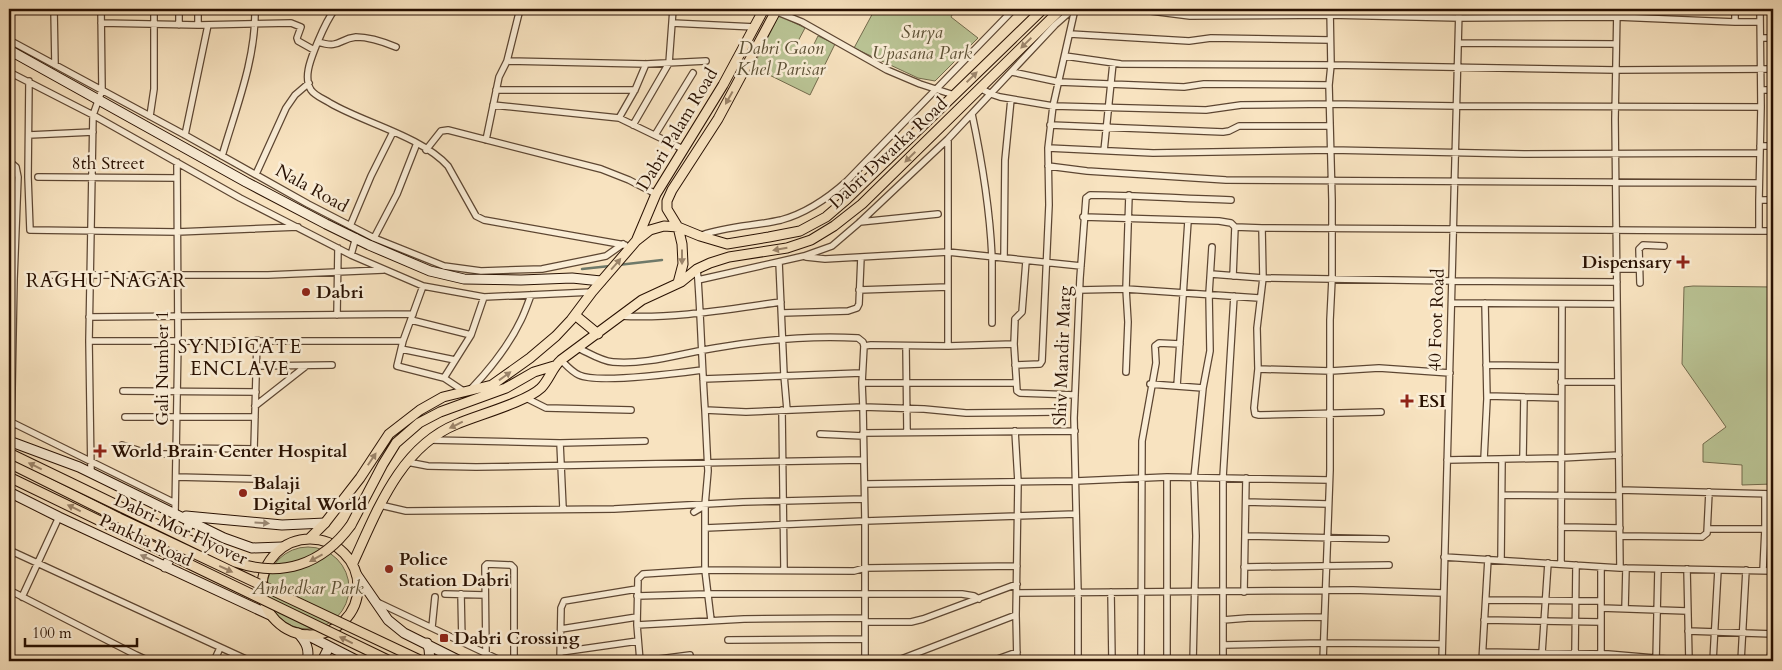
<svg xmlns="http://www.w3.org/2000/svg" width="1782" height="670" font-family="Cardo,serif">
<rect width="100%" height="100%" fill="#f8e3c0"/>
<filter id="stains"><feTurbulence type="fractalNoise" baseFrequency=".004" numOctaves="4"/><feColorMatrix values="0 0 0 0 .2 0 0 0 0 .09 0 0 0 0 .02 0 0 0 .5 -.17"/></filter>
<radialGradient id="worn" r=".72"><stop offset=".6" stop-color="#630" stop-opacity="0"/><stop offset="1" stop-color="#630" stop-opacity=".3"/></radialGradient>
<!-- green -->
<path fill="#bac495" stroke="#726a4c" d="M875,9h80l-4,8 27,21 -43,43 -17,-3 -64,-30z
M779,15l26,13 -9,17 14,7 8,-16 17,8 -25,51 -57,-28z
M1693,286l80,1v197l-31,1v-20l-39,-3v-18l23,-17 -44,-63 2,-77z
M267 588a41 41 0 1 1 82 0a41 41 0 1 1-82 0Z"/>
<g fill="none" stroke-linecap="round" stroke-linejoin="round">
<!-- stream -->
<path stroke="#6f7969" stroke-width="2.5" d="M618,265l44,-5
M582,269l28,-3"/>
<defs>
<path id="street" d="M54,9l1,56
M179,9v16
M335,9c-9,12 -13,23 -19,37 -5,13 -13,31 -5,44 4,6 13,9 19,13 34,20 91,33 118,63l28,50 8,4 141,25
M635,9h38
M770,9l32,13 85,48 33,14 34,11
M1135,9l55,7 140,-1 129,3 158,-1 118,5v-13
M1617,9l-2,110 5,449
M1760,9l1,98
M1760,9h13
M1735,22h25
M101,23l97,2 93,-2 10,4 -4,11 1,3 16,9
M672,23l83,4
M198,25v-16
M1070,34l119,7 22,-3 119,2
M1761,38h12
M9,40l176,95 123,69 66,34 70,28 37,5 61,-2 64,-13 17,-12
M318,42c23,7 20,-3 38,-5 14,0 28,5 40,10
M1459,43l157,1
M1065,56l56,8 210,1 285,5 157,-1
M507,61l139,3 60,-3
M9,72l84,43 147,83 111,57 72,31 61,11 108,-5
M1012,72l47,10 125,5 20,-3 125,1
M29,81l-1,96 2,53 147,2 121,-5
M980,88l11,6 9,3 53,9 153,4 35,-5 88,-1 128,2 304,1 -2,93h14
M496,90h139
M1761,90h12
M493,105l126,13 64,31
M972,114c10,47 18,96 20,144 0,22 0,44 0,65
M150,116l4,-27v-80
M619,118l16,-28 11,-26
M633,125l36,-62 4,-54
M1050,125l173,7 6,-1 10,-5h91
M29,135l64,-3
M185,135l23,-110
M655,135l38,-62
M486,140l13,-63 8,-16 13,-52
M1760,146h13
M1048,148l105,5 178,-3 193,4 236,-1
M426,150l15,-19 7,-1 153,39 28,11 27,14
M1104,151l9,-88
M222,156c14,-48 34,-97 33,-147
M9,161l7,6 2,10 -4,102 -3,164
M1048,166l39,5 139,9 533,3
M256,174l30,-66 9,-13 14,-12
M38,177l139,1
M1759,200v31h14
M1083,217l136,4 12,2 4,4 27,1 497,3
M860,222l78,-8
M350,226l21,-50 22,-44
M1262,228l1,50 -6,50 1,41 -4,39 1,6 4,1 122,-3
M702,235c26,-9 53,-9 79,-15 26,-7 47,-22 66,-39l167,-172
M374,238l23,-44 20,-51
M351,255l5,-18
M806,257l19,2 123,-7 133,14
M1004,258l1,-98 6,-61
M1026,261l-4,51 -7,7 -1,25 3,47 3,2 55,2
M779,262l5,113 3,35
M697,269l1,11 106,-24 28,-10 28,-24 88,-83 107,-114 18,-16
M1616,269h23
M1211,274l52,4 190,3 164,1
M52,275h216l115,-5
M1233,276l2,-49
M698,280c3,43 4,87 7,130l41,2 117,-5 -1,-24h154
M1640,283l-1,-34 4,-4 21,1
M859,290l89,-3
M1079,290l47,-1 133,9
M1452,303l165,1
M782,313l66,-2 9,-3 2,-4 2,-47
M337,315l1,-67
M621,316c53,3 108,-7 160,-14
M89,317l324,-3
M411,320l60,15
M89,341l4,-226 9,-25 -1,-81
M403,341l-6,25 47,12 21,14
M864,346l7,-1 77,1v-207
M906,346l1,86
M948,346l66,-2
M578,348c11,5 23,13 35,14 34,3 69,-9 102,-14 47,-8 95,-13 143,-10l5,4 1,4 -2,37
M401,349l54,11
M561,360c5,5 11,12 18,15 18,9 100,-2 123,-5
M1015,365l25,-1 2,-3 7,-156 -1,-57 5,-42 22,-97
M1486,365l75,1
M256,366l76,-1
M1258,369l73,2 48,-3 71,5
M1126,372l2,-50 -2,-33 3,-94
M444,378l27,-43 13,-38
M703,379l158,-6
M1561,382h57
M1150,384l53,4
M1177,386l11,-165
M471,389c19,-20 38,-44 50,-69 4,-8 7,-17 10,-25
M123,391l133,1
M1487,396l74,2
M526,398l20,10 85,2
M255,406l51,-40
M705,410l3,61 -3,34v65l6,50
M782,410l2,159
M125,417h130
M9,421l166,82
M863,433l212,-2
M820,434l43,2
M430,440l130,3 85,-2
M560,443l3,65
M122,445l27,9h27
M176,448l78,1 3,-109
M1523,458l1,-61
M1484,459l3,-60 -2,-96
M1447,460l114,-2 58,-3
M407,462l21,4 48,1 388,-7
M91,473l-2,-132h314l20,-55
M176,477l84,2
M865,484l211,-3 91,-4 162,3
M1619,490l154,4
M1502,495l117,1
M1246,502l82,2
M380,505l26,6 208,-2 129,-7 121,-3
M694,512l10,-6
M175,514l3,-174 -1,-178
M1561,527l59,1
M705,528l160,-7 -2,-114 61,2 42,4 88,-1
M1708,529h57l-2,41
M1765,529v-35
M1245,536l141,3
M1620,536l82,1 5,-4 2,-41
M9,550l241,111
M1444,557l176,11 153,3
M1501,560l1,-101
M1561,564l1,-260
M1244,567l145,-2
M1687,569l2,92
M9,590l127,65 -3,6
M1111,592l1,69
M1244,592l2,-114
M1017,593l336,-3 90,3
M445,594l40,1
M461,594l1,48
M637,596l71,-2h254l12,2 5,3
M22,597l37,-80
M1486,600l115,1
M377,602l125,59
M1601,608l86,3
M1625,609l1,-41
M1016,615l1,46
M865,618l-121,1 -107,6 1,-46 5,-5 62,-4 149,1 11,-3 152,-2
M1223,620l25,-2 76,-1
M1484,620l117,2
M865,622h46l12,-3 94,-35
M637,625l3,36
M432,627l3,-30
M561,629l76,-12
M1688,631l85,3
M728,640l137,-1
M1223,645l101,-2 118,1
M561,652l77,-11
M1483,652l125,2 81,7
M486,653l-1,-87 2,-2 24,1 3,3v93
M1542,653l6,-90
M1575,654l1,-89
M1601,654v-87
M136,655l13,6
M9,660l3,1
M214,661l6,-13
M560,661l1,-53 3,-7 73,-12
M644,661l46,-6
M865,661v-140l211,-7
M896,661l120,-46 2,-133 -3,-51
M992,661l25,-9
M1078,661v-68l-4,-175 6,-140 6,-80 4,-3c47,0 94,4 141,5
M1141,661l1,-220 14,-78 -1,-17 4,-3 21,1
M1167,661v-184
M1193,661l3,-125 -2,-58 9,-90 7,-37 -1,-57 3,-47
M1223,661v-184l11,-181
M1323,661l7,-191v-150l2,-41v-79l-3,-115 2,-20 -1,-56
M1442,661l17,-652
M1482,661l6,-102
M1656,661l2,-92
M1713,661l5,-91
M1741,661l5,-91
M1770,661l3,-28v-56"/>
<path id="secondary" d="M9,50l237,132 80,42 43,21 61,26 34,8 57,1 51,-2 29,3
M9,441l70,26 145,71 28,10 30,-1
M9,492l50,25 211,98
M186,516l96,9 43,-2
M165,567l26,-46
M357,575l31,45 16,13 56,28
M298,633c8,9 12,16 9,28
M307,635l51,26
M427,643l2,6 1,12
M322,661l7,-14"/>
<path id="primary" d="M637,239l19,-45 67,-109 41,-76
M678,283l5,-19 -1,-20 -4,-17 -11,-18v-8l5,-11 46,-71 59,-110
M575,315l23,19
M9,463l110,55
M351,525l32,-61 13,-21 23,-20 21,-11 66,-24 28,-16 20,-6
M310,538l15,-15 35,-45 29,-44 31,-24 23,-13 49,-12 38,-27 26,-22 15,-16 21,-28 44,-51 14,-11 14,-4 14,1 22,9 27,8 42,-7 31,-6 26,-14 21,-18 196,-190
M262 587a48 48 0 1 1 96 0a48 48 0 1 1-96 0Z
M353,563c24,-52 47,-116 104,-139 21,-9 69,-22 84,-36 8,-8 11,-20 20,-28l81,-60 39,-18 16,-13 13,-6 19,-6 58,-9 24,-8 23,-14 28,-22 199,-195"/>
</defs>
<!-- street casing -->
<use href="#street" stroke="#5d4632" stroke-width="8"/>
<!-- secondary casing -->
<use href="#secondary" stroke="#291102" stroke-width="11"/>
<!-- primary casing -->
<use href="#primary" stroke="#291102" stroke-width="11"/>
<!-- street -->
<use href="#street" stroke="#faedd6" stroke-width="5.5"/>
<!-- secondary -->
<use href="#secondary" stroke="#faedd6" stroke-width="9"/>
<!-- primary -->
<use href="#primary" stroke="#f8e3c0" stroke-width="9"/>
<defs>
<path id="primary-bridge" d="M9,453l226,109c47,16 87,3 116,-37
M9,477l381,184
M119,518l303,143"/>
</defs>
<!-- primary-bridge casing -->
<use href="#primary-bridge" stroke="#291102" stroke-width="11" stroke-linecap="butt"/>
<!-- primary-bridge -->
<use href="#primary-bridge" stroke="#f8e3c0" stroke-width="9"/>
</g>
<!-- one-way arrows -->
<defs><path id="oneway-solid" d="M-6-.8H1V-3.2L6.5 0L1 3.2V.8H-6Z" transform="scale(1.25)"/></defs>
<g fill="#9b846a">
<use href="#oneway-solid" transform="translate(1026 43) rotate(136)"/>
<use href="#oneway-solid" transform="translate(972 77) rotate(-44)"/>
<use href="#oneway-solid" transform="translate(729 98) rotate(119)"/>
<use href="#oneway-solid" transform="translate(910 157) rotate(135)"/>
<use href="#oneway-solid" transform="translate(780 249) rotate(170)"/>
<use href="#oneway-solid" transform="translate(682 257) rotate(90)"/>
<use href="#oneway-solid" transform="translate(616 264) rotate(-49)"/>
<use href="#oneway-solid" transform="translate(505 376) rotate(-36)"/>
<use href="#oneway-solid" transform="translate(456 425) rotate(154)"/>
<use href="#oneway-solid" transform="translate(372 459) rotate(-56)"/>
<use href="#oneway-solid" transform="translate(35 466) rotate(-154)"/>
<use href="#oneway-solid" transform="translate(74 508) rotate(-154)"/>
<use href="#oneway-solid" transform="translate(316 558) rotate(151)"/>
<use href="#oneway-solid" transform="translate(226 569) rotate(25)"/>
<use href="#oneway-solid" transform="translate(346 640) rotate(-154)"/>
</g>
<g fill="#9c8a77">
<use href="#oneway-solid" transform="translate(262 523) rotate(4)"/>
<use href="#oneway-solid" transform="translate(147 558) rotate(-155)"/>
</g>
<!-- markers -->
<g fill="#8f2418" stroke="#faedd6" stroke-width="2">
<path d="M1680.5 254.5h5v5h5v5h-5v5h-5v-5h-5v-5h5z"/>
<circle cx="306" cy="292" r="5"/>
<path d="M1404.5 393.5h5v5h5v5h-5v5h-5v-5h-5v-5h5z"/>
<path d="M97.5 443.5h5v5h5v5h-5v5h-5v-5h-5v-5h5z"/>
<circle cx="243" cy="493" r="5"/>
<circle cx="389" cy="569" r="5"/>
<rect x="439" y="633" width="10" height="10" rx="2.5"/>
</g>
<g text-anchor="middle" stroke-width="5" stroke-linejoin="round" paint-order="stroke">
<!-- park labels -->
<g font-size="18" font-style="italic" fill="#5c5035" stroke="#faedd6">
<text x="922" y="38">Surya<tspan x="922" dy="21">Upasana Park</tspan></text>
<text x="781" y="54">Dabri Gaon<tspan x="781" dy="21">Khel Parisar</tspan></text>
<text x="308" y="594">Ambedkar Park</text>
</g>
<!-- street labels -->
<g font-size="18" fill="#291102" stroke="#faedd6">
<text transform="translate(677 129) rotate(-59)" y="6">Dabri Palam Road</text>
<text transform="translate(888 153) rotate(-43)" y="6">Dabri Dwarka Road</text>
<text x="108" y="169">8th Street</text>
<text transform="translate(312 188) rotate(29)" y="6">Nala Road</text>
<text transform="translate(1436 320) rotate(-88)" y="6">40 Foot Road</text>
<text transform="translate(1062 356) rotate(-88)" y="6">Shiv Mandir Marg</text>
<text transform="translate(162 368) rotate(-90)" y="6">Gali Number 1</text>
<text transform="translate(181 529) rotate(25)" y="6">Dabri Mor Flyover</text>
<text transform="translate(146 540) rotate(25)" y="6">Pankha Road</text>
</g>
<!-- poi labels -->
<g font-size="18" font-weight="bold" fill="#291102" stroke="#faedd6" text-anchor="start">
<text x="1672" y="268" text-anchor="end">Dispensary</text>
<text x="316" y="298">Dabri</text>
<text x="1418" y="407">ESI</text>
<text x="111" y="457">World Brain Center Hospital</text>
<text x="253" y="489">Balaji<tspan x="253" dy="21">Digital World</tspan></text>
<text x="399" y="565">Police<tspan x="399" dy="21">Station Dabri</tspan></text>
<text x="454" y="644">Dabri Crossing</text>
</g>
<!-- neighbourhood labels -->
<g font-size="19" letter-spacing="1" fill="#291102" stroke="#faedd6">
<text x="106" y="287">RAGHU NAGAR</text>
<text x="240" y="353">SYNDICATE<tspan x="240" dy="22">ENCLAVE</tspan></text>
</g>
</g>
<!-- margin -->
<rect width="1782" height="670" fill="none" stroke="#f8e3c0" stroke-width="30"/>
<rect x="10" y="10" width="1762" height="650" fill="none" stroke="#291102" stroke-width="2.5"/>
<rect x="15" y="15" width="1752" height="640" fill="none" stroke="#291102"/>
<!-- scale -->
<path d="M25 638v8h112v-8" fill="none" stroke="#291102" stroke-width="2.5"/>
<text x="32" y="638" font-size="15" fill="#291102" stroke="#faedd6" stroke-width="4" paint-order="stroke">100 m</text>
<rect width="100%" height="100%" filter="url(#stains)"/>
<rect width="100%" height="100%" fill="url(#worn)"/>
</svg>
